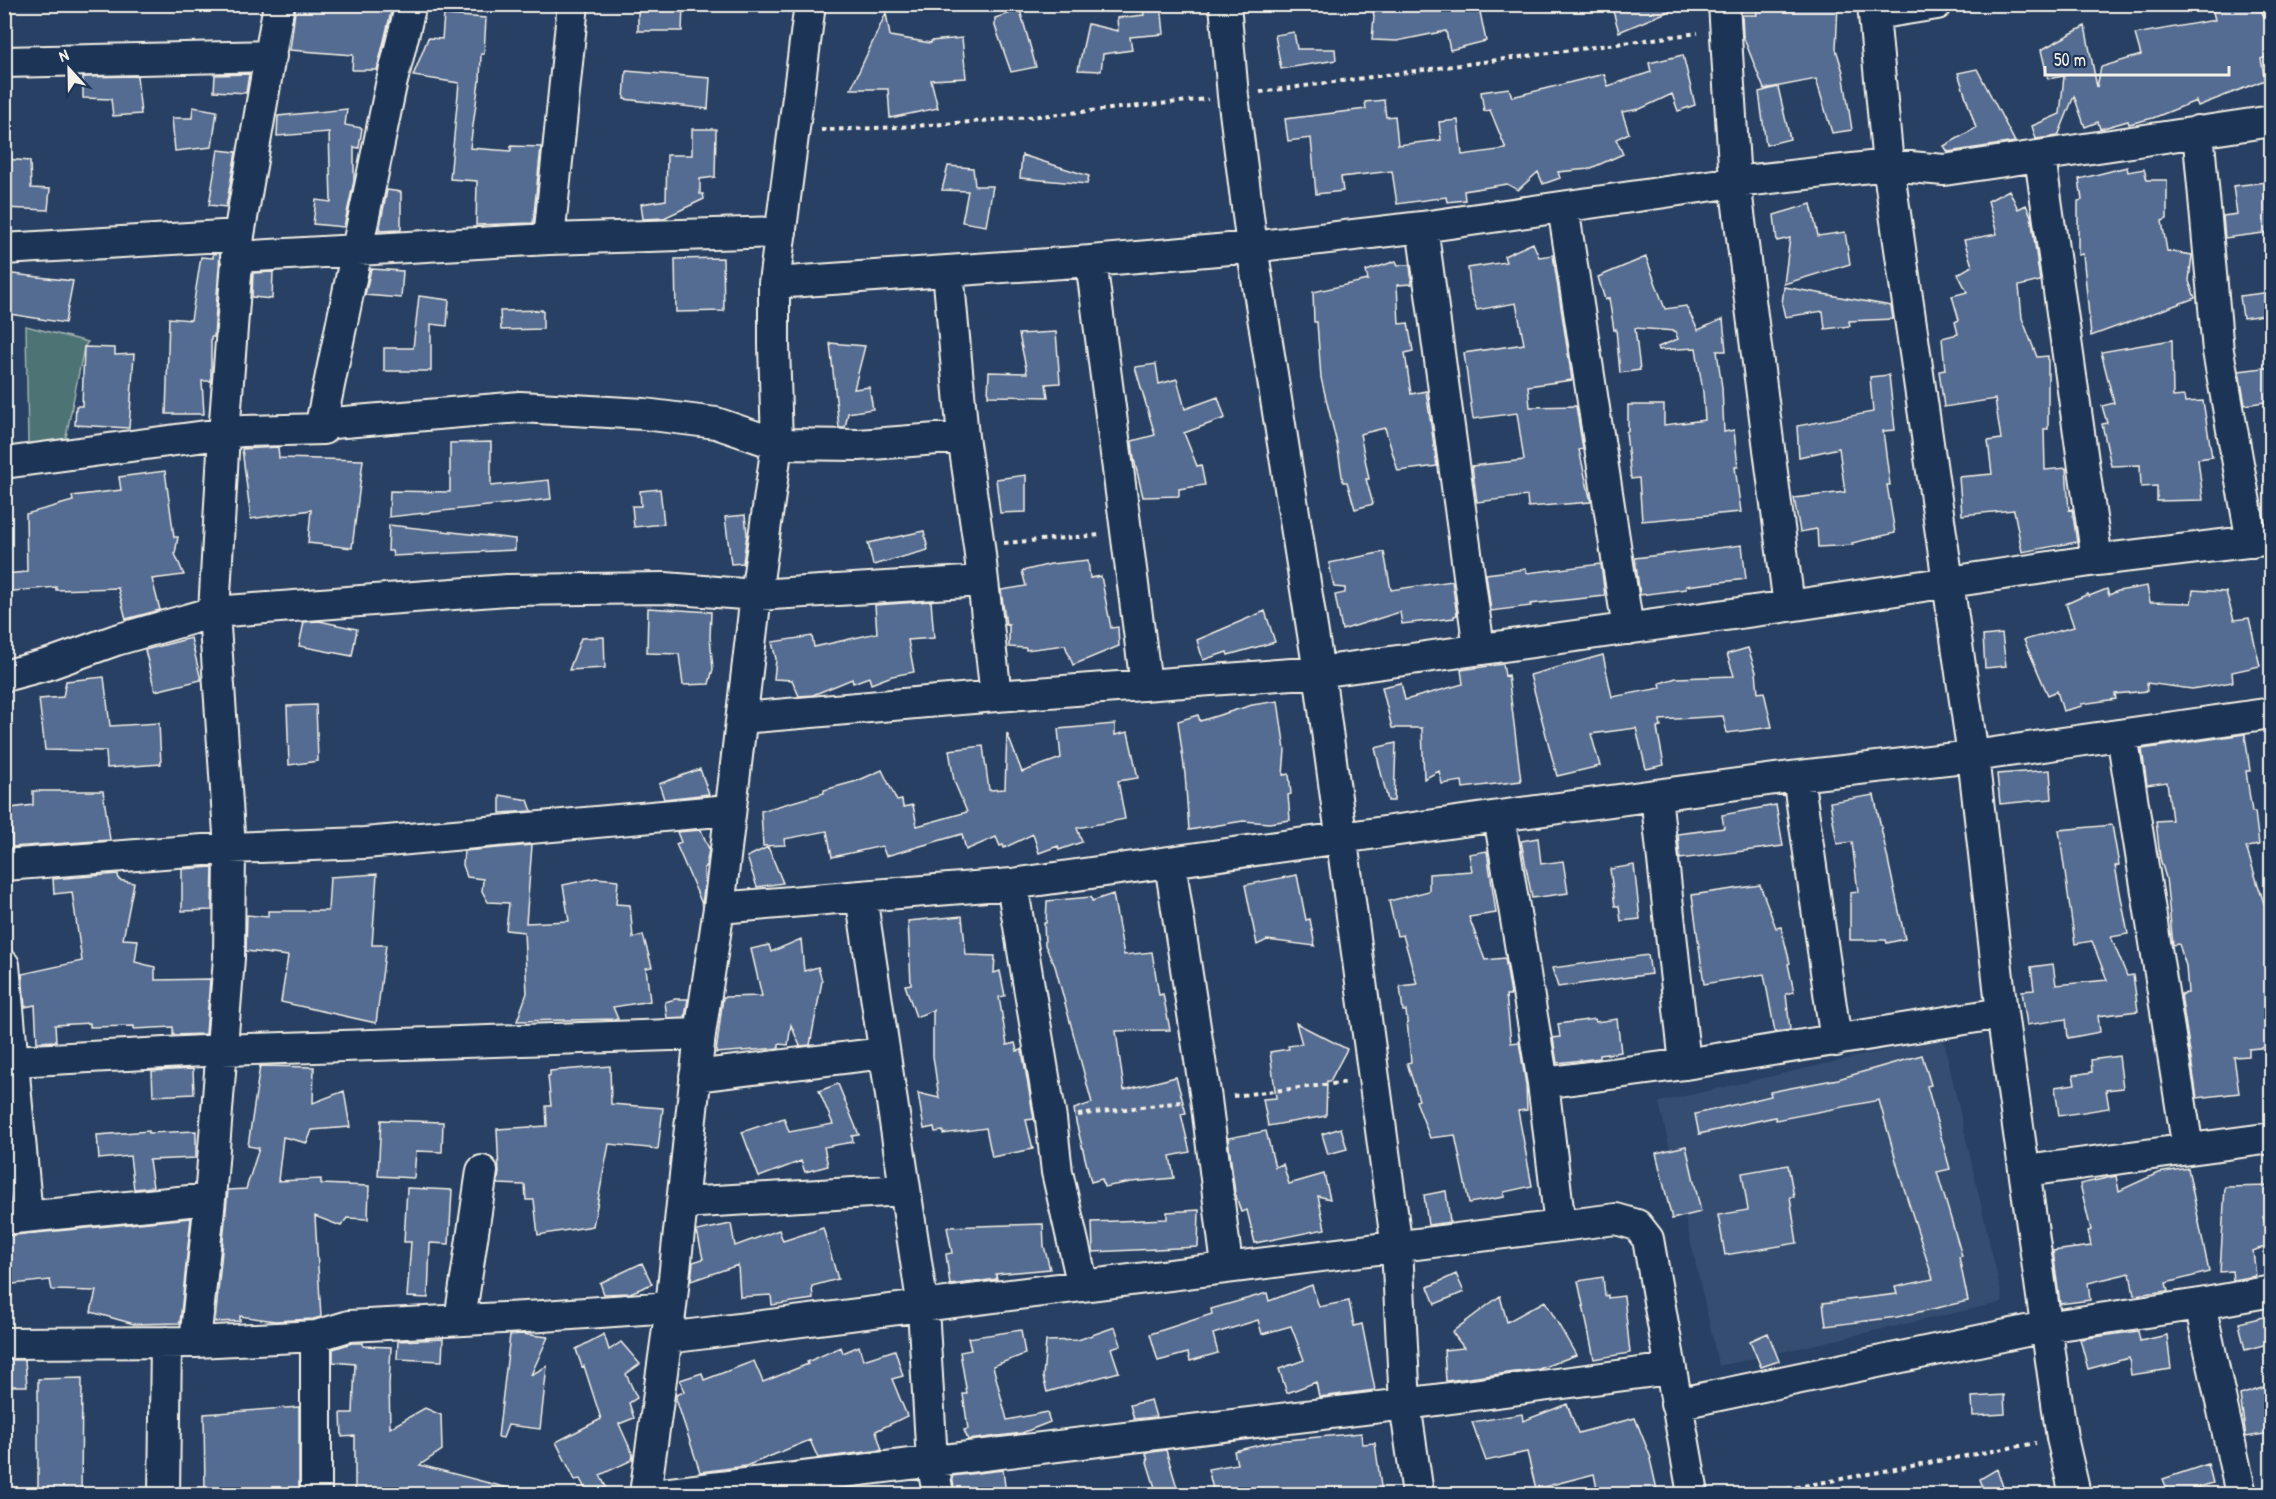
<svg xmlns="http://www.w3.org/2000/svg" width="2276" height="1499" font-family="'Patrick Hand',sans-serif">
<rect width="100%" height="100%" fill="#284063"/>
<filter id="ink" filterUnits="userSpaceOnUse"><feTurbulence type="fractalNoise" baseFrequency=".0167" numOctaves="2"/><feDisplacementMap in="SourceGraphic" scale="12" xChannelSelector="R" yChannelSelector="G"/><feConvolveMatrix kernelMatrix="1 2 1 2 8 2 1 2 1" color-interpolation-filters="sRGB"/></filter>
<g filter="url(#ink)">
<!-- built -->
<path fill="#354d71" d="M1943,1037l60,265 -284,64 -60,-264z"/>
<!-- green -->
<path fill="#4d7375" stroke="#a0b2ae" stroke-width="1.5" d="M26,326l62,16 -4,5 -19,95 -37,1z"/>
<!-- building -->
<path fill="#546c92" stroke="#f4f1e8" stroke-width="1.5" d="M296,4h97l-16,66h-25l1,-15 -63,-5z
M638,4h45l-1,27h-44z
M1142,4h19l3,30 -34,3 2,13 -29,4 -2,17 -23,-1 10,-46 30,7 -1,-13 27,-3z
M1371,4h91l1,6 16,-3 7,34 -36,9 -4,-19 -49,10 -25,-1 2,-24z
M1611,4h75l-67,28z
M1796,4h42l-2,45 7,23 9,58 -20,3 -16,-54 -52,10 -21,-53 -1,-21h15l-1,-6z
M2211,4h48l10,27 -2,1 4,18v5l-10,4 4,21 -67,26 -2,-5 -43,17 -24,6 -1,-3 -28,8 -2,-7 -13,5 -11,-31 -16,40 -22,3 -4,-13 28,-12 4,-38 -16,3 -7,-29 44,-24 12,61 4,-20 40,-12 -6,-21 80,-14z
M1020,10l16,57 -25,5 -16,-46v-8z
M886,13l4,23 41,7v-2l31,-3 4,40 -35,2 7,28 -48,10 -2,-29h-37z
M444,15l42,3 -2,36h-3l-1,27h-1l-9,67 41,3v-5l30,1 -8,76 -57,2 1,-44 -27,-2 9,-96 -46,-7 15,-38 14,1z
M1294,32l3,17h38l1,11 -55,9 -6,-34z
M1683,55l12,50 -17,6 -6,-17 -32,15 -18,3 7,21 -13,6 7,15 -34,15 -31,3 2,6 -17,6 -5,-12 -20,18 -11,-6 -43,7 1,9 -18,2 -1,-5 -49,7 -5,-33 -51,6 2,14 -27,3 -5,-56 -23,3 -3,-22 81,-10 -1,-7 19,-2 2,17 9,-1 3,29 43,-5 -2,-18 19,-2 4,35 44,-6 -16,-39 -6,1 -3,-19 28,-4 3,9 92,-23 4,12 43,-14 -2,-9z
M1977,69l38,73 -67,10 -4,-6 32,-18 -18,-55z
M626,71l84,7 -2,31 -84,-10z
M249,74l-3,19 -32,-2 1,-16z
M137,76l4,38 -28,2 -2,-17 -28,-1v-21z
M1778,87l12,52 -24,6 -7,-53z
M193,107l24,4 -5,36 -37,4 -3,-33h20z
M347,109l-2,16 17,3 -3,20 -5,-1v34l-10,46 -31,-3 3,-24 15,2 -2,-70 -52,4 1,-20z
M692,129h24l-1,48 -15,2v15h3l1,5 -40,19 -21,1 -2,-15 25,-4 1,-45h25z
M218,150l18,2 -10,55 -17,-2z
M1022,155l67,21 -2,8 -67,-6z
M4,159l26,2 1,27 19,1 -2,21 -44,-2z
M948,166l25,2 2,18h18l-7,40 -24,-4 6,-31 -26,-1z
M2127,167l1,5 16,-3 3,11h20v39l-5,2 5,30 25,4 -3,26 6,17 -104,38 -8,-82 -5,1v-54l4,-1 -3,-21z
M2266,182l5,50 -46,6 -2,-22 14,-2 -4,-28z
M387,190l14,2v38l-22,1z
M2009,190l9,19 8,-4 5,11 9,65 -21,5 3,32 15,39 11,-1v73h-4l1,41 21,-2 3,42 3,-1 5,33 -55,10 -8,-42 -52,5 -3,-38 33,-3 -4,-33 13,-2 -6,-40 -51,8 -5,-36 6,-1 -3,-32 16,-4 -3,-12 4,-2 -7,-24 15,-4 -9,-18 14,-8 -8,-26 33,-6 -9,-33z
M1811,204l7,32 27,-4 5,32 -66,20 6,-46 -13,3 -3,-26z
M1533,243l6,14 14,-2 19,125 -44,6 2,21 46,-1 7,43 -4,1 12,52 -63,5 -1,-11 -50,6 -5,-36 52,-6 -7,-47 -44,6 -9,-66 60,-9 -8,-41 -39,7 -6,-16 -3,-26 38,-6 -2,-6z
M220,253l-6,84h-3v44h-9l2,33h-38l3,-96 22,2 10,-63 12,1v-4z
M1646,257l19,52 21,-3 12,24 25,-11 3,32h-9l5,37 2,44 10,-2 4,37h-3l6,45 -99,9 -3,-43 -8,1 -5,-47 2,-1v-26h36v20l41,-5 -2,-28 -7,-44 -37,2 -1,-3 20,-8 -3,-8 -40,-3 5,42 -20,3 -4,-44 -2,1 -5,-32 -4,2 -7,-23z
M723,258l1,53 -48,1 -1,-53z
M1396,261l2,4h12l2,19 -15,1 2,39 9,-1 5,28 -8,2 6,41 15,-3 11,75 -39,5 -13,-43 -25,6 9,45h-3l7,25 -18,5 -8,-27h-4l-6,-38 -16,-66 -4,-56h-3l-1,-30 55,-12 -2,-9z
M371,269l32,2 -2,27 -36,-3z
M273,272l-1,27 -20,-2 1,-24z
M4,273l69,8 -8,42 -61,-10z
M1784,287l107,19 2,13 -44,2 1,5 -25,3 -2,-18 -38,6 -3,-13z
M2271,292v22l-28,4 -3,-22z
M419,296l30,4 -2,26 -16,-2v47h-47v-23h29z
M543,310v19l-42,1 -1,-19z
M1056,332l4,51 -14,1 2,13 -60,-1 1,-24 38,1 -8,-39z
M2172,340l1,57 11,-1 1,6 18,-1 9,56 -14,2 5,41 -46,1v-15l-16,1 -1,-22 -29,1 -9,-42 5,-1 -5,-17 12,-3 -13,-51z
M830,343l35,3 -11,43 15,-2 4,22 -25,4 -3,15h-6z
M84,347l31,1v7l19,-1 -5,74 -54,-3 1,-19h6z
M1156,364l3,20 18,-5 8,30 33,-12 7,21 -41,15 13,33 4,-1 4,20 -26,4v7l-36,1 -9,-38 -2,-18 23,-6 -20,-68z
M2271,367v34l-26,4 -6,-34z
M1889,375l6,55 -12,1 7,54h-3l8,48 -43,10 1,2 -35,2 -1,-18 -17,3 -6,-34 51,-6 -6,-44 -40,9 -2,-31 76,-14 -3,-35z
M491,442v44l58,-6 2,19 -162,18 1,-26 60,1v-49z
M278,447l1,11 84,2 -11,88 -44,-5 3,-33 -60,9 -9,-70z
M165,471l9,66h4l-3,17 9,21 -32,4 8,31 -34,9 -8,-31 -62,2v-3l-52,5v-18l23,-2 -1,-58 47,-13 -1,-5 49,-6 -2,-13z
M1026,475v37l-26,1 -4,-34z
M660,489l4,35 -30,3 -2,-21h9l-1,-15z
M745,515l2,19 -4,29 -12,1 -6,-47z
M389,525l126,14v11l-122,6 -1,-5h-4z
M924,531l4,19 -55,15 -5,-22z
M1742,545l4,34 -60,7v3l-46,6 -5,-37z
M1384,552l7,38 61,-9 5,34 -3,1v2l-52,6 -2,-12 -58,18 -7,-35 10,-2v-5l-11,-1 -5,-24z
M1088,560l2,18 11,-2 10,52 7,-1 1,19 -46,19 -8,-20 -39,5v-2l-17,-1v-23l-3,1 -5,-35 25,-4 -4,-15 29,-7z
M1601,564l4,32 -75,8 1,2 -40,5 -5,-37 40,-5 1,4z
M2147,586l3,16 41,1 2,-13 33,2 8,28 15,-2 11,48 -28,6 1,10 -41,7 -45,-6 1,8 -33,3 1,5 -35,5 1,2 -19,5 -6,-20 -9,4 -24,-55 50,-13 -8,-23 22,-10 1,2 18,-7 2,6 9,-4z
M931,601l3,37 -26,2 6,32 -22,4 -21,8 -2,-7 -16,6 -1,-4 -39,16 -14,1 -7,-16 -18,-1 2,-20 -4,-17 40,-6 2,11 63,-14 -2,-28z
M648,608l63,4 -1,25 3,32 -4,15 -26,1 -4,-31 -32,-1z
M1265,611l10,31 -47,13 -1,-3 -24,8 -6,-20z
M319,621l38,8 -5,27 -53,-10 5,-24z
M2002,634l4,32 -21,2 -2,-32z
M604,637l1,31 -36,2 12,-32z
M191,638l10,42 -46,11 -10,-41z
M1748,648l8,24 2,21 6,-1 8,35 -45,6 -4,-17 -63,4 1,7 -4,1 7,37 -18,4 -10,-41 -45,6 9,32 -43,10 -27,-101 73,-20 9,42 49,-9 -1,-5 16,-5 58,-2 -7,-22z
M1503,664l2,12 3,-1 13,106 -58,7 -1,-7 -20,3 -3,-13 -15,8 -2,-51h-30l-10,-41 19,-4 4,17 58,-16 -2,-14z
M104,677l6,49 49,-3 2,41 -54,4 -1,-17 -61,-1 -6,-51 24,-2 3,-16z
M1278,701l7,49 -2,25 6,-1 2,20 -3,1 2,25 -21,3 -26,-2 -54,9 -4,-56 -7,-53 20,-6 2,6 52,-16z
M316,705l2,56 -29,4 -2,-59z
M1115,724v11l13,-3 10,46 -20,3 7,38 -48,9 5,14 -23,8 -1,-4 -19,7 -6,-19 -29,14 -1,-3 -3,1 -4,-9 -30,13 -4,-16 -76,22 -4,-10 -50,11 -5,-26 -43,8 1,6 -22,1 -2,-35 63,-18v-3l33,-9 25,-11 15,31 5,-1 1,7 10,-2 4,21 50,-14 -13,-31 -5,-31 34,-4 6,44 16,-1 2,-56 15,39 39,-14 -3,-29z
M2245,734l5,37h-4l6,41h3l4,33 -13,2 22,69 3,27v104l-22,2v7l-15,1 5,36 -42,5 -16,-104 7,-1 -2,-27 -7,-22 -6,1 -7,-67 -6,-20 -4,-37 16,-1 -5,-38 -20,3 -5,-36z
M1396,743l-2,58h-6l-13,-53z
M700,769l9,25 -45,5 -5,-15z
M2050,770l2,29 -52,5 -3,-30z
M33,791h70l7,49 -98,7 -1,-39 22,-3z
M500,795l28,5 4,11 -32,2z
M1874,795l31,144 -18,4 -1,-3h-36v-47l8,-1 -6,-50 -15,2 -7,-42z
M1776,805l7,41 -103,13 -2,-25 46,-6 -2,-13z
M2112,825l7,40 -4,1 13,68 -17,3 16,39 6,-1 5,36 -40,5 2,16 -32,6 -2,-19 -39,6 -5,-34 12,-1 -3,-23 22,-3 3,21 51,-5 -15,-39 -17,3 -16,-114z
M701,830l8,19 -3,18 -2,1 1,14 -3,22 -26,-60 5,-2 -4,-10z
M1538,838l3,26 22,-3 5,32 -36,5 -11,-57z
M532,845l-6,78 43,-2 -6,-36 33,-7 22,2 -2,24 14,1 3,33 10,-3 9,32 -6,1 4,33 -37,6 5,12 -101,2 10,-28 -3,-61 -18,-2 3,-27 -21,-1 -6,-11 1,-12 -16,-2 -4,-12 1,-14z
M768,847l15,36 -26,4 -10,-30z
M1487,851l9,62 -27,4 16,43 20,-2 6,37h-5l5,48 8,-1 7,43 1,25 -9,1 14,75 -28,6v5l-35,6 -14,-68 -25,3 -14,-37 3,-1 -12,-37 4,-1 -5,-51h-3l-3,-25 17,-2 -14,-49 -6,1 -8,-35 40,-10v-17l43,-3 -3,-17z
M1634,865l6,54 -19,2 -2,-15h-4l-5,-37z
M213,867l-1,43 -30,1v-42z
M118,874l1,6 15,3 -11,56 15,1 -3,22 20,5v13l55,-1 -4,55 -33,1v-8l-39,2v-3l-44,1v-4l-35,2 1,16 -19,1 -2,-37 -10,2 -3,-33 60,-13 -10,-69 -18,2 -1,-15z
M377,874l-5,71h14l-10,78 -95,-21 7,-46 -42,-5 1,-36 21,2v-6h60l2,-34z
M1297,875l9,45 4,-1 5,27 -48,-6 -10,5 -12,-60z
M1760,885l16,43 5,-1 9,36 -2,1 6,28 -8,2 4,36 -15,2 -11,-58 -60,10 -12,-89z
M1113,894l11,61 28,-3 7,43 4,-1 7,36 -54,1 8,59 52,-13 10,36 -5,1 9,38 -20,4 4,22 -43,4 -27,5 -2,-8 -11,3 -15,-60 -2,-13 18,-6 -37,-137 -10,-21 -1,-22h2l1,-22 44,-4 1,4z
M962,916l4,39 29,1 -1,17 6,-2 5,25 -6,1 8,48 8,-2 2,8 5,-1 12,69 -8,1 7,29 -41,8 -6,-29 -43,6v-3l-8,1 -1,-5 -10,2 -6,-36 21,5 -6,-42v-46l-17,7 -11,-32 6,-1 -3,-63z
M801,939l3,32 14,-4 4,14 -12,64 -10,1 -9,-21 -3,20 -9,-1v4l-63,5 7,-56 39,-1 -11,-47 18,-4 2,7z
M1648,955l3,19 -93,13 -6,-19z
M675,999h13l-3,18 -18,1 -2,-16z
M1595,1019l1,3 21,-3 4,33 -21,3v3l-43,5 -4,-25 7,-1 -2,-13z
M1296,1023l51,26 -17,32h-3l-1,35 -58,10 -5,-27 13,-1 -6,-46 19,-3 -1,-3 14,-2z
M1922,1055l9,30 -4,1 23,83 -13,3 25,84 -3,1 9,44 -71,16 -71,9 -3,-23 74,-9 -2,-7 38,-8 -31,-97 -23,-82 -103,20 -1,-3 -76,17 -4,-20 76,-18 -1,-4 68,-13z
M2119,1056l4,32 -17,2 3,18 -50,8 -4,-29 20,-3 -2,-9 19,-3 -1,-12z
M260,1066l54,1 -1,36 31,-12 6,36 -38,3 -5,13 -24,-6 -5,44 43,-2v5l48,2 -1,33 -21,-1 -6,8 -26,-10 6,101 -8,2 -38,2 -35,-5v5l-25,1 13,-132 18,-1 13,-41 -11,-2z
M610,1066l1,38 52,4 -5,41 -49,-5 -16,82 -55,9 -4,-35h-8l-1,-15 -28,-1 2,-11 -2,-44 50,-3 -1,-20h5l-3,-30h2v-5z
M193,1069l1,25 -41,2 -1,-25z
M838,1084l21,51 -7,1 1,6 -29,5 4,19 -23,6 -4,-11 -42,16 -17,-45 42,-14 5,14 44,-8 -14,-33z
M381,1120l62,2 -1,30 -26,-1 -2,27 -36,-2z
M1341,1128l6,21 -19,5 -6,-20z
M149,1131v2l47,-2v27l-47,2 4,27 -19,2 -4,-33 -31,3 -2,-24z
M1266,1131l9,36 8,-3 6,20 35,-10 6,25 -12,-3 7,33 -70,14 -8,-33 -6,2 -6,-19 -7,-55z
M1686,1146l15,66 -29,7 -16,-66z
M1788,1165l6,32h-4l7,46 -72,12 -7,-40 30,-5 -6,-37z
M2188,1168l21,104 -43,11 2,8 -34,4 -4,-22 -42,10 2,17 -30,4 -7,-53 38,-5 -3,-15 3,-1 -11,-46 36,-8 3,15 39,-18z
M2271,1186v30l-8,1 8,27 -18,7 3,25 -23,4 -1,-9 -12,1 5,-85z
M407,1188l45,2 -3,54 -19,-1 -2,55 -21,-1 4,-55h-7z
M1446,1191l4,31 -22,3 -4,-30z
M1199,1210l-1,37 -105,5 -1,-30 75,-3v-7z
M191,1218l-11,105 -46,1 -43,-12 5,-21 -44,-1 -2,-10 -46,5v-49z
M731,1224l4,22 44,-16 4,11 40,-13 15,51 -26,7 1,13 -41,6 -1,-10 -31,2 -2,-32 -47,16 2,-19 10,-3 -6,-28z
M1043,1224l1,22 6,23 -54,5 1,5 -47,6 -4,-31 6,-1 -5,-26z
M642,1263l10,21 -22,9 -26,1 -4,-11z
M1456,1274l8,18 -29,12 -7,-17z
M1603,1277l2,19 3,-1v3l16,-2 6,57 -36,6 -16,-78z
M1312,1285l7,22 30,-6 5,25 8,-2 13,66 -56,7 -3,-15 -29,11 -8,-24 25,-9 -13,-34 -29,8 -4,-14 -45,14 5,19 -28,8 -2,-8 -30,8 -8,-27 62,-20 -1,-5 56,-16 2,8z
M1500,1296l7,26 38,-21 31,54 -37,14 -93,12 -2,-31 20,-2 -12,-16z
M2271,1315v28l-26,7 -6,-27z
M1115,1327l6,18 -10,3 8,24 -72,20 -4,-15 3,-36 32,-1z
M1021,1330l4,24 -32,12 14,54 40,-8 3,10 -28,11 -54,7 -4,-10 4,-1 -5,-35h4l-7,-42 11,-2 -3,-12z
M2138,1331l2,10 27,-6 4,34 -40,6 -2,-17 -41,11 -8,-30z
M1768,1333l11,28 -18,6 -11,-26z
M521,1334l27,3 -17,38 16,-9 -7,63 -32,-4 -5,13 -5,-1 12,-102z
M604,1334l5,16 12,-8 19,22 -14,10 11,24 -8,5 5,15 -15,6 14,31 -1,5 -32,15 6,12 -13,7h-5l-8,-15 -5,1 -19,-38 45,-23 -17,-53 -2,1 -6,-18z
M443,1339l-1,22 -45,-2 1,-18z
M352,1343h11v3l28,1 -2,38 1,43 35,-20 16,7 1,35 -22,15 88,23 -1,6h-152v-58l-13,1 -1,-24h12l2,-49 -22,-2v-13z
M859,1346l4,14 32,-10 8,26 -11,3 15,37 -31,15 6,19 -64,8 -8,-18 -64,26 -46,6 -24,-73v-4l8,-3 -4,-12 22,-7 2,7 50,-19 9,21 45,-18 -1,-2 34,-15 2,6z
M4,1360h21l2,26h-23z
M82,1378l-1,116h-43v-115z
M2271,1385v48l-25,4 -6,-42z
M2004,1395l1,19 -32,2 -1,-19z
M1151,1400l5,17 -22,2 -4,-14z
M1567,1404l11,29 57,-15 16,40 -1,1 8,35h-60l-4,-20 -58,15 -9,-37 -41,9 -14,-39 50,-8 1,7z
M299,1407v87h-94l-1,-80z
M1361,1433l1,11 13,-1 7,51h-116v-5l-52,4 -6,-24 29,-5 -3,-13 42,-10z
M1166,1450l4,14 9,30h-22l-10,-32 1,-1 -2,-8z
M2208,1464l5,19 -37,11h-7l-6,-15z
M1997,1469l7,21 -19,4 -5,-15z
M1003,1470l3,24h-31l-1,-4 -19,3 -3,-17z"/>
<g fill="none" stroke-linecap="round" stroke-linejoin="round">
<defs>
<path id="minor" d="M1225,4l8,92 19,151 67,425 78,576 8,156 13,90
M1724,4l11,178 54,424
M1873,4l15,161 85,591 29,257 60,425 13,56
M1875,14l62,-10
M4,62l267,-6
M2198,131l20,220 34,191
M2040,157l57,403
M1563,207l65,422
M1422,227l57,422
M549,239l24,-235
M4,249l235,-14
M236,257l313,-18 232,-7
M1091,261l55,424
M948,271l15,166 16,109 17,150
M774,283l317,-22 161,-14 170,-20 313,-45 153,-17 56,5 328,-49
M321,424l70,-339 20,-81
M4,463l239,-32 80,-2 -2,-5 199,-17 124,7 72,9 61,21 82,1 104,-8
M4,676l45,-12 67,-24 98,-28 293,-22 158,-2 91,7 227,-14
M742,718l254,-22 323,-24 470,-66 308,-46 175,-21
M2122,735l66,414
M1798,776l38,265
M1656,795l29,269
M1499,816l44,267 17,143
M1170,863l36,236 21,167
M4,865l226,-17 135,-5 364,-33
M1012,884l39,235 6,53 26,114
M861,896l151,-12 487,-68 299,-40 175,-20 299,-43
M719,908l37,-313 21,-151 -3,-99v-62l36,-279
M4,965l23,251
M13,1061l209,-11 478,-16
M695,1076l189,-23
M1543,1083l142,-19 317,-51
M2026,1171l246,-33
M682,1203l222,-13
M4,1219l206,-20
M2200,1304l41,190
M460,1320l22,-149
M316,1336v158
M667,1338l949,-119 21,6 11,14 45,255
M195,1342l15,-143 19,-241 1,-110 -16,-236 10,-178 15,-199 40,-231
M4,1343l191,-1 121,-6 33,-10 194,-10 128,-9
M1676,1404l369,-77 155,-23 72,-13
M164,1494l2,-152
M645,1494l26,-187 29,-273 19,-126 142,-12 62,412 9,153 6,33
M662,1494l743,-90 265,-35"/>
</defs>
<!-- minor casing -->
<use href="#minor" stroke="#f4f1e8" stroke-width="34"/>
<!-- path -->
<path stroke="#f4f1e8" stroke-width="4" stroke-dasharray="4.5 4.5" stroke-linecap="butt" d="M1260,92l438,-59
M821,130c129,-3 258,-18 387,-31
M1004,543l97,-8
M1233,1096l115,-14
M1078,1115l103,-13
M1760,1494l276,-51"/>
<!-- minor -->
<use href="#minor" stroke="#1d3557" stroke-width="30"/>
</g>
</g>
<!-- margin -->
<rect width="2276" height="1499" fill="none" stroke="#1d3557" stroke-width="24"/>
<rect x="12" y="12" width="2252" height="1475" fill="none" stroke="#f4f1e8" stroke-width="2" filter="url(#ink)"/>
<!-- north arrow -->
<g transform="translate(69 69) rotate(338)" stroke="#1d3557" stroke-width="4.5" paint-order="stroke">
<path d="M0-4.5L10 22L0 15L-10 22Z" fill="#f4f1e8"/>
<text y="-9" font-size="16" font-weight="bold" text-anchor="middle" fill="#f4f1e8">N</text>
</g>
<!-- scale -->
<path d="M2045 66v9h184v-9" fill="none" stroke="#f4f1e8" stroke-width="3"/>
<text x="2054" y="66" font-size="18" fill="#f4f1e8" stroke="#1d3557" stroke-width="4.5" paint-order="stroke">50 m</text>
</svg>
